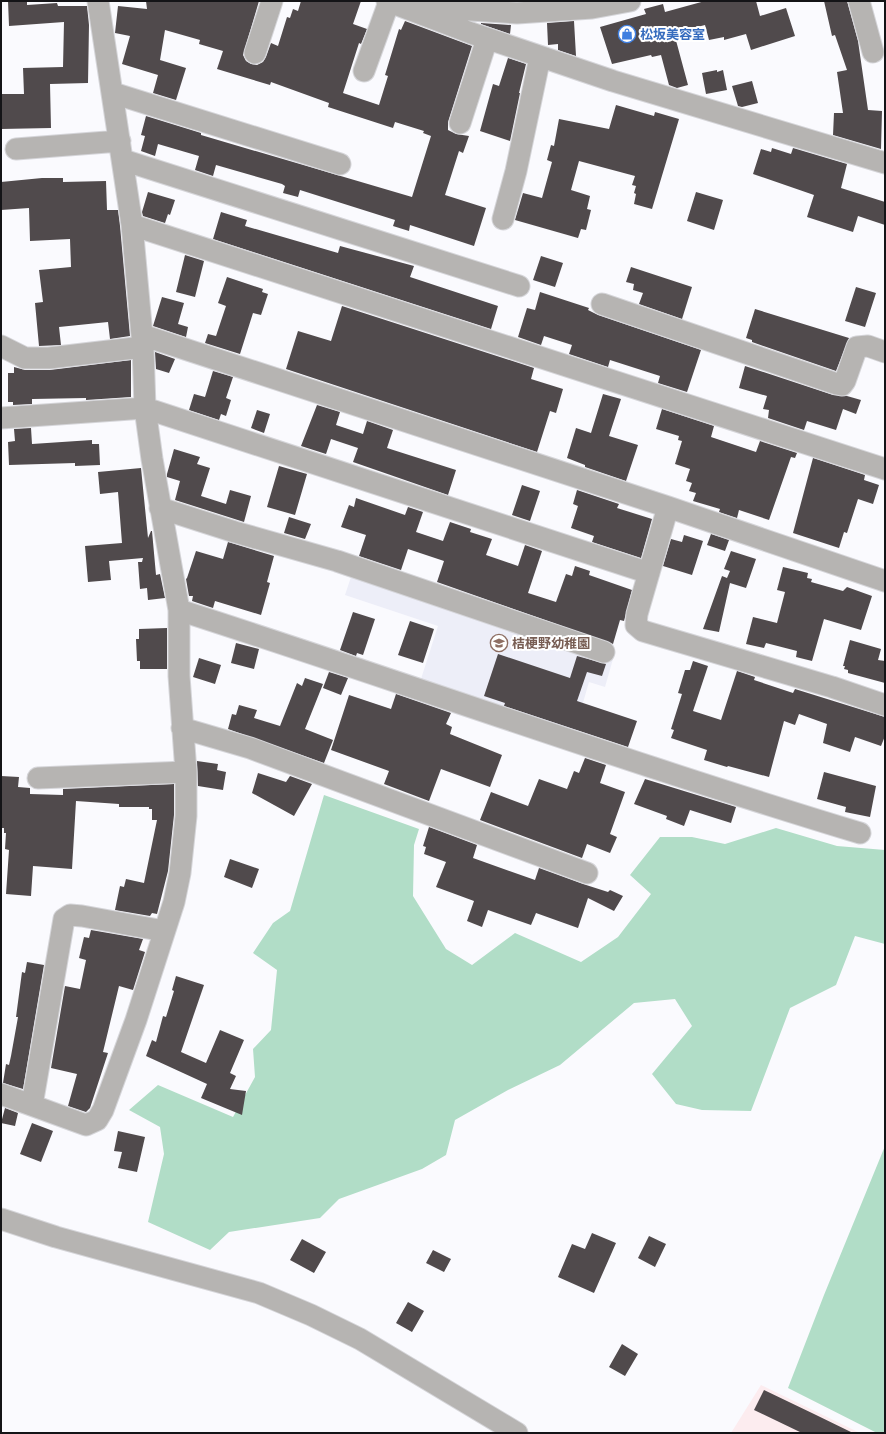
<svg xmlns="http://www.w3.org/2000/svg" width="886" height="1434" font-family="Lato,'Noto Sans JP',sans-serif">
<rect width="100%" height="100%" fill="#fafafe"/>
<!-- industrial -->
<path fill="#fcecef" d="M761,1385l99,48h-129z"/>
<!-- built -->
<path fill="#edeef8" d="M353,571l260,88 -8,28 -16,-5 -15,52 -154,-52 18,-56 -93,-31z"/>
<!-- green -->
<path fill="#b1ddc7" d="M324,795l95,34 -5,16 -1,51 33,53 26,16 43,-32 66,29 37,-25 33,-43 -21,-19 30,-38h32l33,7 51,-16 61,18 48,4v94l-30,-8 -19,49 -46,23 -39,103 -49,-1 -26,-6 -24,-30 40,-48 -17,-27 -41,4 -74,62 -52,25 -53,30 -9,35 -24,14 -83,30 -19,19 -91,14 -19,18 -62,-28 16,-68 -4,-27 -31,-17 29,-25 75,32 22,-40 -2,-28 18,-19 6,-60 -24,-17 20,-30 17,-12z
M885,1146v287h-8l-89,-45 36,-93z"/>
<!-- building -->
<path fill="#504a4c" d="M8,1h19v4l30,-2 1,3h29l2,19 -1,58 -38,1 1,44 -50,1v-35h23l-1,-26 40,-1 1,-45 -55,4z
M146,1h113l-16,54 3,6 5,3 6,1 6,-3 3,-5 5,-14 7,3 9,-29 3,1 3,-9 5,2 3,-10h60l-8,23 14,5 -6,15 -2,-1 -16,50 36,12 9,-29 -3,-1 14,-46 2,1 4,-9 67,25 -24,76v8l8,4 13,2 -6,17 -4,-2 -14,44 41,13 -12,38 -64,-21 -1,6 -16,-5 2,-6 -95,-30 -2,7 -15,-4 2,-7 -3,-2 -66,-19 -3,11 -18,-6 4,-14 -41,-12 -3,12 -14,-5 4,-15 -4,-1 5,-19 55,17v2l211,62 19,-61 -8,-3 1,-2 -29,-9 -2,6 -65,-21 1,-4 -58,-21 -1,3 -53,-16 6,-18 -24,-7 1,-4 -35,-10 -5,30 26,8 -10,32 -23,-7 5,-18 -36,-11 8,-28 -15,-3 3,-27 29,3z
M705,1h51l4,15 26,-8 9,28 -44,14 -5,-16 -22,6v-3l-15,3 -4,-15 -31,8 14,52 -11,3 -8,-3 -8,-30 -9,2 -1,-2 -39,9 -12,-37 46,-13 -2,-5 19,-5 2,8z
M824,1h23l11,40 10,69 14,1 -1,38 -48,-14 1,-22h9l-6,-41 10,-2 -12,-35 -3,1z
M574,21l2,35 -18,-6v-6l-10,1 -1,-22z
M481,23l30,2 -1,9 -29,-10z
M508,58l18,6 -7,29h1l-10,48 -30,-10 13,-47 6,2z
M717,70v2l6,-2 4,20 -21,4 -4,-21z
M752,81l6,22 -16,4 -4,-1 -6,-20z
M616,105l38,11 1,-4 24,7 -27,90 -18,-5 2,-10 -2,-1 2,-7 -4,-1 3,-9 -56,-15 -8,29 19,6 -3,13 4,1 -5,20 -5,-1 -3,9 -63,-18 8,-27 19,5 10,-36 -5,-2 4,-15 3,1 5,-27 50,10z
M772,148l19,6 2,-6 54,16 -6,24 44,14v23l-27,-9 -5,16 -46,-15 7,-22 -61,-21 8,-25 10,3z
M42,178h21v4l43,-1 1,29h11l2,16 10,110 -20,3 -2,-17 -49,5 2,18 -22,1 -4,-43 8,-1 -4,-32 32,-3 -1,-28 -40,2 -1,-33 -28,2v-28z
M148,192l27,8 -5,15 -2,-1 -3,9 -22,-7 -1,-4z
M696,192l27,8 -9,30 -27,-9z
M221,212l26,8 -2,6 93,27 2,-7 74,20 -4,11 88,29 -7,23 -278,-90z
M185,255l19,6 -9,36 -19,-5z
M541,256l22,7 -8,24 -22,-7z
M631,267l61,20 -10,32 -43,-15 4,-11 -10,-3 1,-6 -8,-2z
M227,277l36,12 -1,3 6,2 -7,21 -8,-2 -13,41 -35,-11 3,-9 8,2 10,-30 -8,-3z
M856,287l20,6 -11,34 -20,-6z
M540,292l49,16 -1,2 10,5 103,35 -14,42 -29,-9 2,-7 -50,-16 -2,7 -39,-13 3,-9 -28,-9 -3,9 -23,-8 9,-29 8,2z
M162,297l22,6 -6,21 10,3 -2,10 -33,-11z
M342,306l192,62 -3,11 32,10 -7,24 -6,-2 -13,41 -251,-83 12,-38 33,10z
M755,309l94,29 -13,33 -84,-29v-2l-6,-2z
M155,352l20,7 -6,14 -13,-4z
M131,360v37l-45,3v-2l-54,1v5l-19,1v-3h-5v-29h6v-6l11,3h25z
M745,366l88,29 14,1 14,4 -5,14 -13,-5 -7,21 -29,-9 -3,9 -36,-12 1,-8 -6,-1 4,-13 -28,-8z
M213,371l20,6 -7,21 5,2 -5,16 -5,-2 -2,6 -30,-10 5,-16 11,3z
M603,394l18,5 -12,37 29,9 -12,36 -41,-14v-2l-18,-7 9,-30 15,5z
M317,405l23,7 -4,13 27,9 4,-13 26,9 -6,18 69,22 -8,25 -95,-33 5,-14 -27,-9 -5,15 -25,-8z
M662,409l52,17 -3,11 45,15 4,-11 37,12 -2,5 -4,-1 -22,63 -30,-10 -2,8 -18,-6 1,-3 -27,-8 3,-8 -7,-2 3,-8 -6,-2 4,-12 -15,-5 7,-23 -4,-1 1,-4 -23,-7z
M257,410l13,4 -6,19 -13,-5z
M31,428l1,16 60,-4v4h7l1,21 -25,1v-3l-66,2 -1,-23 7,-1 -1,-12z
M174,449l26,8 -3,7 13,4 -9,28 25,8 4,-14 21,6 -7,26 -69,-22 5,-19 -13,-4v-3z
M813,458l52,17 -1,5 15,5 -6,19 -15,-5 -11,34 -3,-1 -5,16 -46,-15z
M279,466l28,8 -12,41 -28,-8z
M141,468l7,70 3,-7h1l4,44 4,-1 5,24 -17,2 -1,-12 -7,1 -2,-27h4l1,-4 -34,3 2,19 -23,2 -3,-36 37,-3 -4,-51 -18,2 -2,-22z
M522,485l18,6 -10,30 -18,-6z
M577,490l42,14 -2,4 35,11 -11,39 -49,-16 2,-6 -23,-8 7,-22 -5,-2z
M356,498l49,17 3,-8 15,5 -7,20 27,9 7,-19 21,7 -1,3 22,7 -6,16 32,11 7,-21 17,6 -14,42 28,9 10,-28 6,2 3,-10 15,5 -1,4 43,15 -8,31 -4,-1 -7,24 -176,-62 7,-21 -36,-12 -7,21 -42,-14 7,-21 -25,-8 8,-22 5,2z
M289,517l22,7 -6,15 -21,-6z
M711,534l18,6 -4,11 -18,-6z
M684,535l19,6 -11,34 -29,-9 8,-27 11,3z
M228,542l46,14 -7,26 3,1 -9,32 -46,-14 -2,7 -21,-7 1,-5h-4l-3,-17 1,-1 9,-27 27,8z
M731,551l25,8 -10,29 -16,-5 -11,49 -16,-3 19,-53 5,2 3,-7 -6,-2z
M783,567l25,6 -1,5 5,1 -1,3 32,9 4,-4 25,9 -11,34 -37,-11 -12,42 -16,-4 1,-6 -31,-8 -2,5 -18,-4 7,-27 24,6 8,-31 -8,-2z
M353,612l22,7 -12,36 -6,-2 -1,3 -16,-6z
M410,621l24,8 -11,34 -25,-8z
M167,628v41h-27v-8h-3l-1,-22h3v-10z
M850,640l31,9 -3,11 7,1v22l-37,-10v-3l-4,-1 1,-3h-2z
M236,643l23,6 -5,20 -23,-6z
M498,654l72,24 7,-22 29,8 -4,12 -15,-4 -10,29 60,20 -9,26 -124,-41 1,-3 -21,-7z
M199,658l22,7 -6,19 -22,-7z
M693,661l15,5 -15,45 28,9 16,-49 18,6 -1,3 39,13 2,-4 90,28v19l-4,10 -26,-9 -5,15 -27,-9 4,-19 -28,-10 -4,11 -11,-4 -15,56 -41,-11 -1,1 -23,-7 3,-10 -36,-12 3,-8 -3,-1 11,-35 -4,-1 7,-23h5z
M329,672l19,6 -7,17 -18,-7z
M305,678l18,6 -18,45 28,11 -9,23 -96,-34 4,-15 4,1 3,-10 18,5 -3,8 26,8 17,-43 5,3z
M396,694l55,19 -5,11 6,3 -2,7 52,21 -12,32 -49,-18 -12,32 -45,-17 5,-13 -58,-21 18,-55 42,14z
M585,758l21,7 -6,18 25,9 -15,42 7,3 -7,16 -23,-9 -5,14 -102,-38 11,-28 37,14 11,-27 28,10 7,-18 5,2z
M197,761l21,3 -1,6 9,2 -3,18 -25,-4z
M824,772l52,14 -6,31 -25,-5 1,-5 -29,-8z
M258,773l28,9 4,-6 22,8 -18,32 -42,-23z
M1,776l18,1 -1,10 12,1v6l33,1v-6l111,-5v31l-6,56 -11,43 -5,-1 -2,3 -35,-6 5,-24 4,1 2,-8 18,4 13,-63h-5v-11h-3v-2h-30v-3l-43,-3 -4,68 -39,-3 -2,30 -25,-2 3,-44 -4,-1 1,-16h-2v-5h-3z
M645,779l91,28 -5,16 -41,-13 -6,16 -18,-7 1,-3 -33,-12z
M429,827l48,18 -4,13 62,22 4,-12 44,16 25,8 2,-2 13,6 -9,15 -26,-13 -10,30 -42,-15 -5,12 -43,-15 -6,17 -15,-6 7,-20 -38,-14 10,-25 -22,-8 2,-7 -3,-1z
M230,859l29,10 -7,19 -28,-11z
M91,930l52,9 -4,11 6,2 -12,38 -14,-4 -16,66 5,1 -18,55 -4,4 -18,-6 9,-32 -26,-6 14,-82 15,3 6,-29 -7,-2 5,-21 5,1z
M27,962l17,3 -21,124 -20,-6 3,-19 3,1 2,-9 7,-39h-2l6,-45 3,1z
M176,976l28,9 -23,67 25,11 14,-33 24,10 -14,33 6,3 -6,13 16,2 -4,24 -41,-17 6,-14 -61,-28 6,-16 4,2 7,-26 3,1 8,-26 -2,-1z
M5,1108l13,5 -3,13 -14,-3z
M32,1123l21,8 -12,31 -21,-8z
M118,1131l27,6 -8,35 -19,-4 4,-16 -8,-1z
M592,1233l24,10 -22,50 -36,-16 14,-33 13,5z
M649,1236l17,8 -11,23 -17,-9z
M302,1239l24,13 -12,21 -24,-13z
M433,1250l18,9 -7,13 -18,-9z
M408,1302l16,9 -12,21 -16,-9z
M622,1344l16,10 -13,22 -16,-9z
M764,1390l50,24 39,19h-51l-48,-23z"/>
<g fill="none" stroke-linecap="round" stroke-linejoin="round">
<defs>
<path id="minor" d="M387,1l84,32 142,48 272,82
M859,1l14,51
M422,7l95,6 75,-5 38,-7
M255,53l17,-52
M364,71l25,-69
M113,93l227,71
M460,123l27,-84
M16,149l104,-8
M123,160l396,126
M503,219l13,-48 24,-114
M132,225l753,244
M602,304l235,80 5,1 3,-4 12,-34 11,-1 17,6
M142,335l526,172 217,74
M1,346l24,12h24l94,-11
M1,418l144,-10 504,165
M668,507l-31,107 -1,11 7,6 189,56 53,18
M160,508l75,24 102,29 267,91
M179,610c227,73 452,154 681,223
M182,728l68,20 337,125
M38,778l148,-6
M1,1094l85,31 11,-5 6,-10 33,-90 38,-118 6,-29 6,-57v-44l-7,-96v-66l-27,-151 -7,-51 -2,-61 -11,-122 -34,-224
M32,1105l32,-186 6,-4 12,1 82,15
M1,1219l55,18 203,56 52,22 49,24 157,94"/>
</defs>
<!-- minor casing -->
<use href="#minor" stroke="#d5d5d9" stroke-width="23"/>
<!-- minor -->
<use href="#minor" stroke="#b6b4b2" stroke-width="21"/>
</g>
<!-- icons -->
<defs>
<symbol id="shop-ring" viewBox="-11 -11 22 22"><circle r="9.5" fill="#fff" stroke="#3f7fe0" stroke-width="1.5"/><path d="M-5-2.5h2.3a2.7 3.5 0 0 1 5.4 0H5L5.5 6h-11ZM-1.5-2.5h3a1.5 2.3 0 0 0-3 0Z" fill="#3f7fe0"/></symbol>
<symbol id="school-ring" viewBox="-11 -11 22 22"><circle r="9.5" fill="#fff" stroke="#8d6e63" stroke-width="1.5"/><path d="M0-5L7-2L0 1L-7-2ZM-4 1L0 2.5L4 1V4Q0 6-4 4Z" fill="#8d6e63"/></symbol>
</defs>
<g fill-rule="evenodd">
<use href="#shop-ring" x="617" y="24" width="20" height="20"/>
<use href="#school-ring" x="489" y="633" width="20" height="20"/>
</g>
<g text-anchor="middle" stroke-width="4" stroke-linejoin="round" paint-order="stroke">
<!-- shop labels -->
<g font-size="13" font-weight="bold" fill="#366cbe" stroke="#fff" text-anchor="start">
<text x="640" y="39">松坂美容室</text>
</g>
<!-- education labels -->
<g font-size="13" font-weight="bold" fill="#785e54" stroke="#fff" text-anchor="start">
<text x="512" y="648">桔梗野幼稚園</text>
</g>
</g>
<!-- border -->
<rect width="886" height="1434" fill="none" stroke="#141417" stroke-width="4"/>
</svg>
